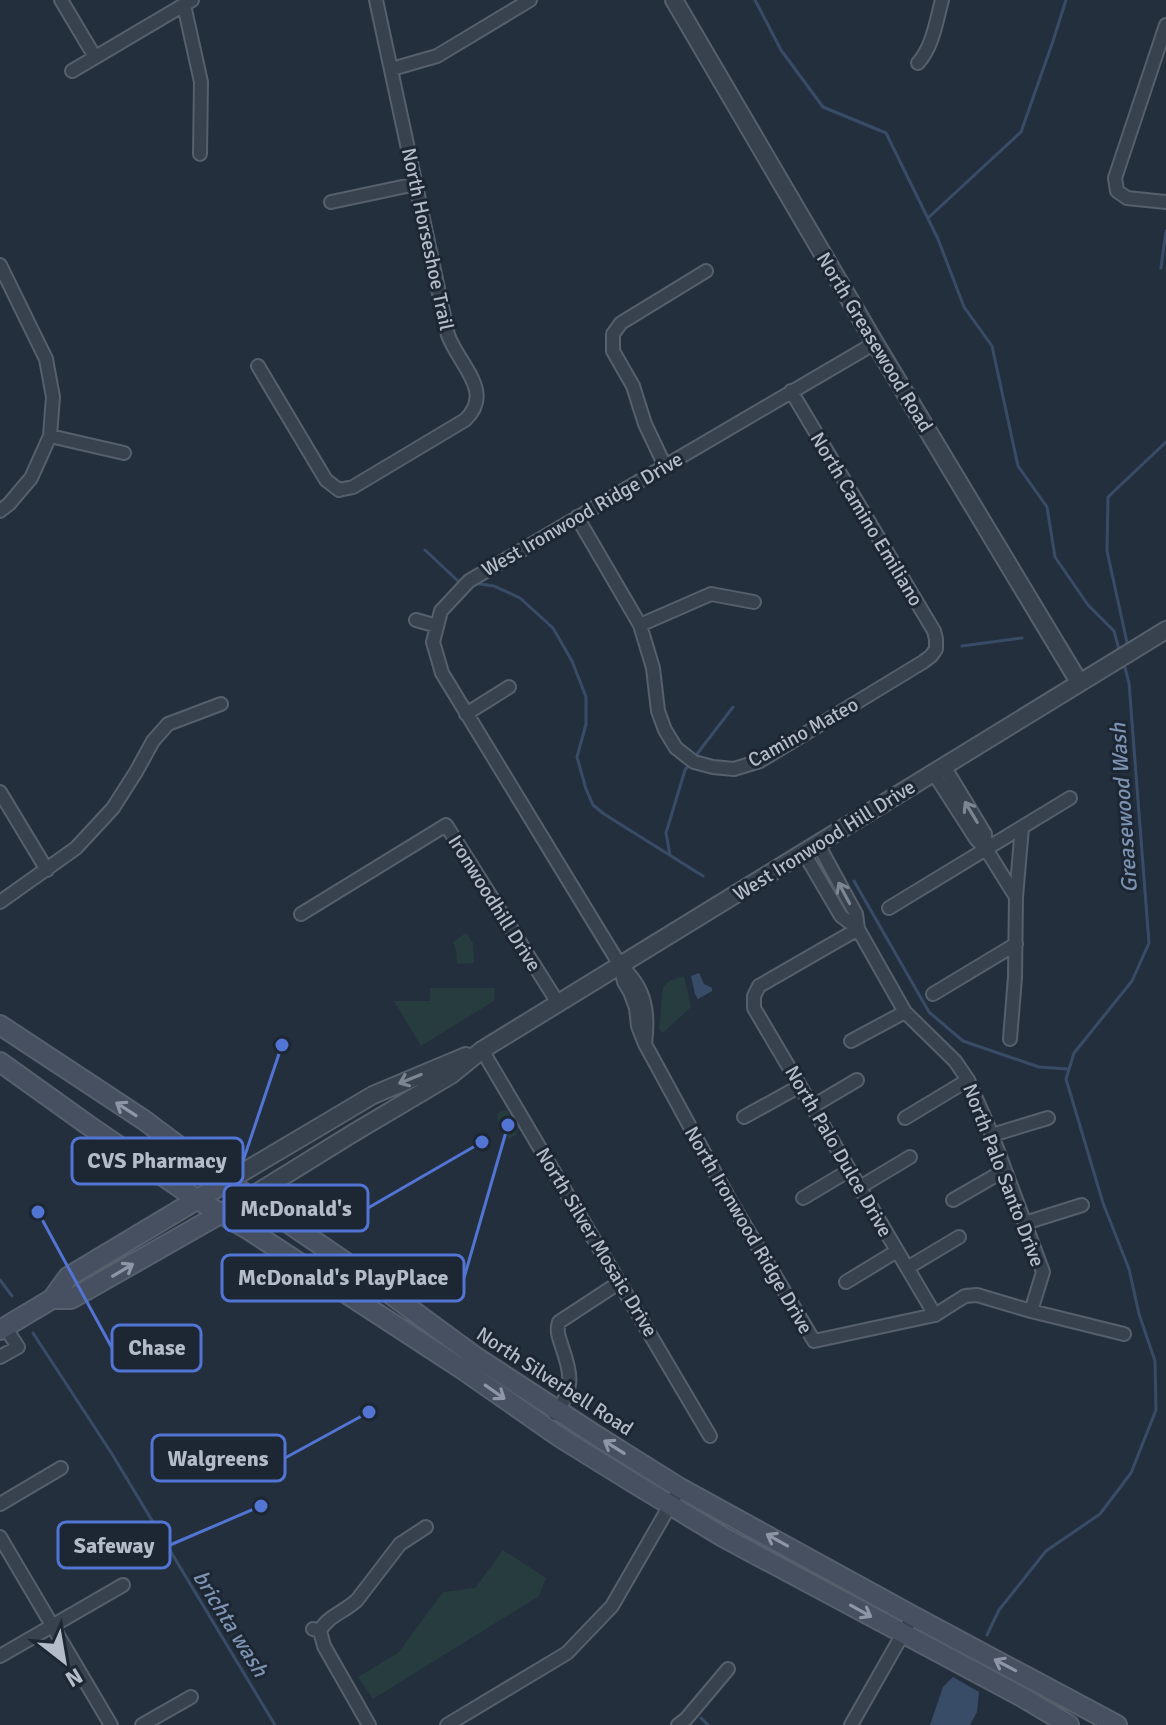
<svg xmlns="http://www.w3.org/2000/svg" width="1166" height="1725" font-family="Signika,sans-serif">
<rect width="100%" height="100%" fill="#242f3e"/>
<!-- green -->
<path fill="#263c3f" d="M466,933l7,10 1,20 -17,1 -1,-15 -3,-7z
M684,976l7,31 -28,26 -4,-4 4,-42 6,-6z
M430,988h65l-1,13 -73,45 -27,-45h36z
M502,1111h5l10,19 -1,5 -7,4 -11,-19 -1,-6z
M503,1550l43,28 -7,18 -166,103 -15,-22 40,-24 45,-61 32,-4z"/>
<!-- water -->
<path fill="#394c67" d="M699,973l5,11 8,4v3l-14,8 -3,-5 -4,-18z
M953,1677l26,15 -2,20 -7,13h-40l13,-38z"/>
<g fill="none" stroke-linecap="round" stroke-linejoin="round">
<!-- stream -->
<path stroke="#394c67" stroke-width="3" d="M755,0l26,50 42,57 63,26 52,106 26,68 28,39 26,120 29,41 8,50 33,48 26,26 6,22
M928,218l93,-86 31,-88 14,-44
M1161,268l5,-37
M425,550l33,31 3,1
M473,583l21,3 26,12 33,30 19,33 14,36v27l-9,33 9,32 7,16 11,9 99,62
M962,646l60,-8
M1128,647l-21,-96 1,-54 58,-55
M694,758l39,-51
M670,855l-4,-22 19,-63 5,-6
M854,881l75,131 34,29 76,26 28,2
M0,1280l12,16
M33,1333l79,121 163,271
M987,1635l12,-25 47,-59 54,-37 31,-41 25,-63 -1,-49 -16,-47 -10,-45 -26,-66 -37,-124 8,-26 58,-72 17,-38 -20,-260 -5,-19
M701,1718l7,7"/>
<defs>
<path id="minor" d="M61,0l34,57
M184,5l17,77 -1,72
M1166,25l-51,153 2,13 10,7 39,4
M918,63c15,-17 18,-41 24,-63
M392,69l45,-13 93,-56
M72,71l120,-71
M331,202l85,-18
M0,265l46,94 7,38 -3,39 -19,42 -22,26 -9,7
M258,366l68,114 13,10
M791,391l143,240 2,8v10
M50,436l74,17
M665,466l-20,-42 -12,-38 -20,-35v-17l8,-11 85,-52
M339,490l14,-3 112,-67c30,-28 -6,-55 -17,-85l-72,-335
M577,517l63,108 13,43 5,43 7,19 11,18 18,14 19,5 21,2 26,-8 163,-99 8,-6 5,-7
M416,620l21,6
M640,625l71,-31 43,8
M466,714l43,-27
M933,772l43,67 10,10 -1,-15 -41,-68
M0,792l47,78
M986,849l30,48 -1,80 -5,62
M804,853l37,63 17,13 -2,-15 -38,-70
M1016,897l6,-70
M0,902l76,-54 37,-40 23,-36 17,-31 15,-17 53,-20
M889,908l181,-110
M301,914l145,-89 112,178
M620,965l4,17 6,10 6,16 2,18 7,18 86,158 83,139 121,-26 30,-19 12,-1 54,16 93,23
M933,994l83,-50
M851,1041l54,-29
M645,1044c4,-32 1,-56 -25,-79l-178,-292 -9,-31 8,-31 28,-30 406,-238
M482,1050l228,386
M813,1106l44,-26
M744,1117l56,-31
M905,1118l63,-38
M992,1135l56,-17
M860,1187l50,-30
M803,1198l47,-28
M953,1200l52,-30
M1025,1223l57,-18
M907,1268l52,-31
M846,1282l51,-31
M935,1315l-181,-307v-12l5,-10 99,-57 47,83 50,49 13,19 24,55 51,137 -12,39
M0,1357l18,-10 -13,-20
M555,1414c19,-24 17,-39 7,-67 -3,-10 -6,-15 -3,-25l61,-40
M0,1504l61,-36
M0,1537l111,188
M313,1629l7,2c6,-14 26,-20 37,-31l43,-56 26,-17
M320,1631l4,15 45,79
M0,1656l123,-71
M142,1725l49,-28
M447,1725l120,-72 45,-47 68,-118
M678,1725l8,-6 42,-50
M851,1725l62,-109"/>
<path id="tertiary" d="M674,0l201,343 204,339
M228,1181l145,-86 93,-39
M250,1197l105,-65 96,-57 31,-25 684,-420"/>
<path id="secondary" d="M0,1025l144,95 68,51 151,103 113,83 121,79 83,52 233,128 204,109
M0,1062l88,63 110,75 51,30 213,139 99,69 71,44 91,55 301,161 45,27
M52,1299h19l179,-102
M0,1330l52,-31 16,-22 160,-96"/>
</defs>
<!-- minor casing -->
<use href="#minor" stroke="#565f6c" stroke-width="16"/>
<!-- tertiary casing -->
<use href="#tertiary" stroke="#565f6c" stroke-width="20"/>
<!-- secondary casing -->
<use href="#secondary" stroke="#565f6c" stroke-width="22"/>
<!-- minor -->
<use href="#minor" stroke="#38414e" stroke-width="12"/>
<!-- tertiary -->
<use href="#tertiary" stroke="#38414e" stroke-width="16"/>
<!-- secondary -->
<use href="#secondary" stroke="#465061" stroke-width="18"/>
</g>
<!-- one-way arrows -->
<defs><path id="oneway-shaft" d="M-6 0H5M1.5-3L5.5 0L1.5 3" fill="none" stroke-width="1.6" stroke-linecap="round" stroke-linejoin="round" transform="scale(2)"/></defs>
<g stroke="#7c8592">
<use href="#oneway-shaft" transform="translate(971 812) rotate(-121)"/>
<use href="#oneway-shaft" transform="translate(844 893) rotate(-118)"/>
<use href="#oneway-shaft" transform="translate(410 1079) rotate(158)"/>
</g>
<g stroke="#8e96a5">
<use href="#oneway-shaft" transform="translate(126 1109) rotate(-147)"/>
<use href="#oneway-shaft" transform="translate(123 1270) rotate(-31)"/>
<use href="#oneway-shaft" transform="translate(495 1392) rotate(35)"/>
<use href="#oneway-shaft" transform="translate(614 1447) rotate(-148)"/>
<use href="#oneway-shaft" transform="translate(777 1540) rotate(-151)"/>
<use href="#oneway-shaft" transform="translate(861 1611) rotate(29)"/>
<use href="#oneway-shaft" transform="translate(1005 1665) rotate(-152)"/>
</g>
<g text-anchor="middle" stroke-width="6" stroke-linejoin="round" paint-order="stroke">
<!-- street labels -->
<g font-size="20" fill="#b4bcc9" stroke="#1d2633">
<text transform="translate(428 239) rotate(78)" y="7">North Horseshoe Trail</text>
<text transform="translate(875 342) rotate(59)" y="7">North Greasewood Road</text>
<text transform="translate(582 514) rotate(-30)" y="7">West Ironwood Ridge Drive</text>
<text transform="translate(867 519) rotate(59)" y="7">North Camino Emiliano</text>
<text transform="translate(803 732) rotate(-29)" y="7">Camino Mateo</text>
<text transform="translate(824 840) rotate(-32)" y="7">West Ironwood Hill Drive</text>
<text transform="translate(495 903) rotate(58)" y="7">Ironwoodhill Drive</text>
<text transform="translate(839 1151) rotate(60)" y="7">North Palo Dulce Drive</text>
<text transform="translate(1004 1175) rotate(69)" y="7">North Palo Santo Drive</text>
<text transform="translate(749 1230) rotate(60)" y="7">North Ironwood Ridge Drive</text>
<text transform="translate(597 1242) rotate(59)" y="7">North Silver Mosaic Drive</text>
<text transform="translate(555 1381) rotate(33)" y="7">North Silverbell Road</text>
</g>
<!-- water labels -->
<g font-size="22" font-style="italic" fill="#7c92b1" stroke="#1d2633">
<text transform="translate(1123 808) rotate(-94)" y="8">Greasewood Wash</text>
<text transform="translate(231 1623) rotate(58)" y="8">brichta wash</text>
</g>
</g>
<!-- callouts -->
<path fill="none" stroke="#5274d3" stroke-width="3" d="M282 1045L243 1161M482 1142L368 1208M508 1125L464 1278M38 1212L112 1348M369 1412L285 1458M261 1506L170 1545"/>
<g fill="#5274d3" stroke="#1d2633" stroke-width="3">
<circle cx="282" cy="1045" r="8"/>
<circle cx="482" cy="1142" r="8"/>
<circle cx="508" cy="1125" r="8"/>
<circle cx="38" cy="1212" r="8"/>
<circle cx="369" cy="1412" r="8"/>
<circle cx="261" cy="1506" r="8"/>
</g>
<g fill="#1d2633" stroke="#5274d3" stroke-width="3">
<rect x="72" y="1138" width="171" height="46" rx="8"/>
<rect x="224" y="1185" width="144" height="46" rx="8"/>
<rect x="222" y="1255" width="242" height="46" rx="8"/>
<rect x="112" y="1325" width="89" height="46" rx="8"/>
<rect x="152" y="1435" width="133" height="46" rx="8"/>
<rect x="58" y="1522" width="112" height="46" rx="8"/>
</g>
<g font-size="22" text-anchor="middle" font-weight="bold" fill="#b4bcc9">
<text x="157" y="1168">CVS Pharmacy</text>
<text x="296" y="1216">McDonald's</text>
<text x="343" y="1285">McDonald's PlayPlace</text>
<text x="157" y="1355">Chase</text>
<text x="218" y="1466">Walgreens</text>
<text x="114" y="1553">Safeway</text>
</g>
<!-- north arrow -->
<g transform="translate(64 1661) rotate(149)" stroke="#1d2633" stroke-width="6" paint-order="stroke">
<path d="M0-6L14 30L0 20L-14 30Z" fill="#b4bcc9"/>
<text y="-12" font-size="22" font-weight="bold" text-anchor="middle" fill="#b4bcc9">N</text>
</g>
</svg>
